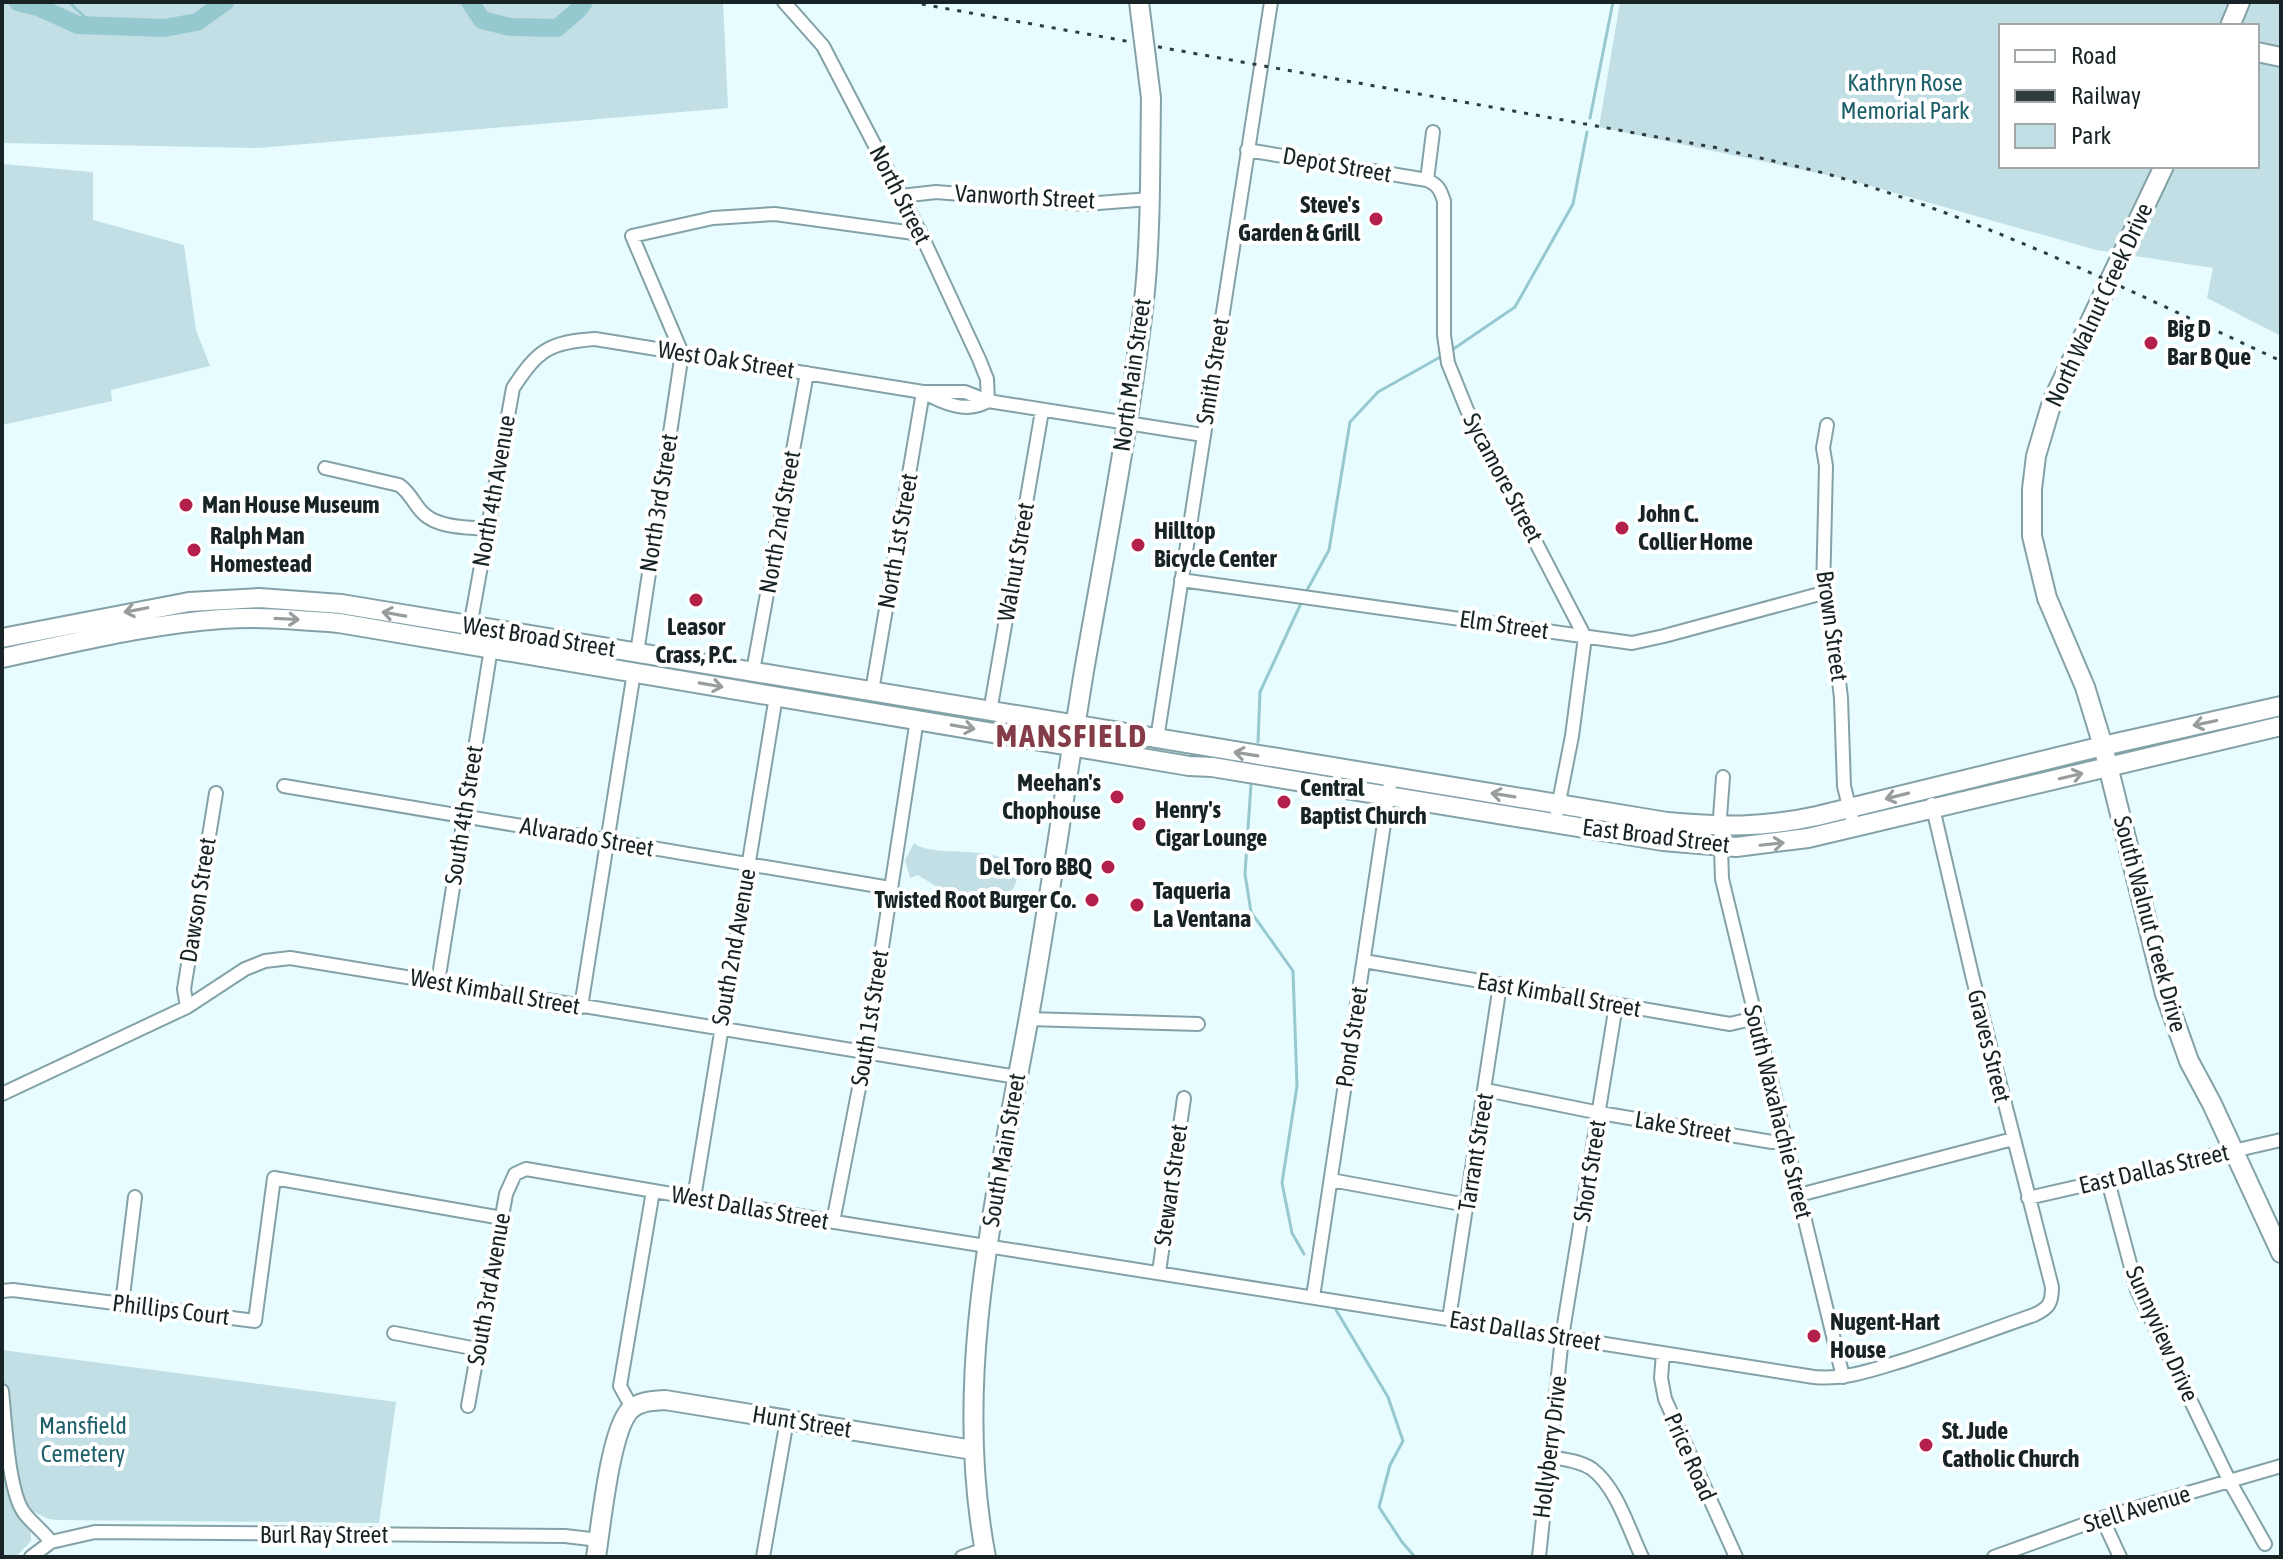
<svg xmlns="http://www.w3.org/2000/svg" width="2283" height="1559" font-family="'Asap Condensed',sans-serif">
<rect width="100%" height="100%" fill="#e7fcff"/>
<!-- green -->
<path fill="#c1dfe5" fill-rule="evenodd" d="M2,2h721l5,106 -470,40 -256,-5z
M1620,2h661v334l-74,-38 6,-30 -117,-18 -250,-71 -247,-52zM2001,26h256v140h-256z
M2,164l91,8v48l91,25 12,85 14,36 -99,24 1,11 -110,24z
M914,843c19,16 84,-1 102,26 3,13 -2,23 -14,28l-62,-8 -22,-14 -8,3 -5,-18z
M2,1350l394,52 -17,121 -322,-3 -9,-1 -18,-9 1,31 -15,16h-14z"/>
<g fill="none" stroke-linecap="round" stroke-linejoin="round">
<!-- stream -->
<path stroke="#96c8d0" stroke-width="3" d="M69,2l25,24
M1590,118l23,-116
M1449,352l66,-45 58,-103 14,-72
M1306,592l23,-42 21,-128 28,-30 64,-36
M1258,742l2,-50 43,-93
M1251,784l-6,90 6,38 42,59 4,115 -15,97 10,50 12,21
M1336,1310l52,87 15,44 -13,24 -11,42 23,35 13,15"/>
<!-- river -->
<path stroke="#96c8d0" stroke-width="18" d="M18,2l20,5 40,18 86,3 33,-6 28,-20
M470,2l12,18 28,7 47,1 20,-17 7,-9"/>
<defs>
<path id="street" d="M784,2l39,44 98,188 58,125 8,20 1,22
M1247,150l180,30c11,5 13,9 17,21v134l4,28 19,47 118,227 -13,99 -15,76
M1427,180l6,-48
M901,196l35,-4 149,12 65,-5
M923,392c20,11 44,22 65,9
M1827,425l-4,23 3,18 -3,127 12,55 6,50 3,88 10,41
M325,468l74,17c12,8 15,20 25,29 15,14 43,13 62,15
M1181,580l451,63 32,-7 159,-43
M470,627l43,-239c25,-38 36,-46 82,-49l328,53h42l23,9 215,34
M637,653l45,-300 -50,-117 81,-18 62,-4 146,20
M753,671l54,-298
M872,691l51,-299
M990,712l52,-301
M1157,739l114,-737
M1723,777l-3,40 2,62 121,498
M284,786l606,102
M1364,961l366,63 25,-6
M438,982l53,-334
M187,1007l-3,-18 32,-196
M581,1007l53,-335
M1028,1019l170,5
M1486,1090l114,23 172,29 14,-1
M2,1094l185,-87 58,-38 20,-8 25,-3 727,119
M1331,1180l136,25
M2108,1181l29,109 93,192 35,62
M1799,1195l214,-56
M694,1198l82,-502
M2028,1198l253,-58
M833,1222l33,-170 51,-333
M1159,1272l25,-174
M2,1291l11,-1 242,31 19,-143 228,40
M1313,1297l78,-520
M122,1304l13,-107
M1449,1319l51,-334
M394,1333l83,16
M1663,1353l-2,25 4,21 71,158
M2,1391c3,27 6,103 23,123 8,10 18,17 26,28
M468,1406l38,-212 9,-20 11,-5 315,54 973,154c32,3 61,-8 91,-17 44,-14 86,-30 129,-45 15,-7 18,-12 18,-28l-79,-308 -41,-175
M632,1408l-12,-22 33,-195
M1549,1457c14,2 31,4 43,12 25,19 37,61 50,88
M2102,1518l18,39
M31,1557l20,-15 44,-10 470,4 34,4
M763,1557l24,-137
M962,1557l23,-8
M1539,1557l23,-220 54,-332
M1994,1557l108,-39 179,-52"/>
<path id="secondary" d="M2230,26l10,-24
M2257,52l24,5
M2164,166l-112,236 -16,54 -4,33v47l15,62 38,89 18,59 62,248 24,67 23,43 69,149
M2,638l187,-36 70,-4 82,6 1326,218c56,5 95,6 150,-6l286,-70 178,-40
M2,658c72,-15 146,-34 220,-39 39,-3 78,1 117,4l850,143 23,1 451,74 73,6 72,-9 473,-112
M596,1557c5,-31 14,-126 34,-147 9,-9 22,-9 35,-10l308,50
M986,1557c-35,-180 10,-359 42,-535 21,-117 37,-234 56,-351 22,-126 47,-253 61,-380 6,-64 5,-129 6,-193"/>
</defs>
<!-- street casing -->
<use href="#street" stroke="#83a2a8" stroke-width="16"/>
<!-- secondary casing -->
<use href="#secondary" stroke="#83a2a8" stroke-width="22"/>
<!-- street -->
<use href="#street" stroke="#fff" stroke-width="12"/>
<!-- secondary -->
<use href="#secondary" stroke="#fff" stroke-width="18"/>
<!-- rail -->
<path stroke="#2f3c3e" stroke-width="3" stroke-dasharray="4 8" stroke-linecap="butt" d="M910,2l808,146c43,11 88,19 130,32 150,45 291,115 433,181"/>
<defs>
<path id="secondary-bridge" d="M1139,2l12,96"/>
</defs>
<!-- secondary-bridge casing -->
<use href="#secondary-bridge" stroke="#83a2a8" stroke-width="22" stroke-linecap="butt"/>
<!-- secondary-bridge -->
<use href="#secondary-bridge" stroke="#fff" stroke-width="18"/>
</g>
<!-- one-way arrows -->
<defs><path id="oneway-shaft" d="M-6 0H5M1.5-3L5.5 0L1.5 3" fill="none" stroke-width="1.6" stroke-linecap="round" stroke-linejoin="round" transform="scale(2)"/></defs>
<g stroke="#979c9d">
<use href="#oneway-shaft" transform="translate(136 610) rotate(169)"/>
<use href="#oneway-shaft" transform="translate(394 614) rotate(-170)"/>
<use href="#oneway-shaft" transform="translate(287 619) rotate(3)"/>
<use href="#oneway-shaft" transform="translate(711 685) rotate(10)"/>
<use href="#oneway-shaft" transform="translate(2205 723) rotate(168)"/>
<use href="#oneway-shaft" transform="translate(963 727) rotate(10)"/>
<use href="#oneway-shaft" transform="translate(1246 754) rotate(-171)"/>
<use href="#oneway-shaft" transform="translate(2071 776) rotate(-13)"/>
<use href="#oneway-shaft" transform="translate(1503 795) rotate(-171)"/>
<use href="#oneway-shaft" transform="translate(1897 796) rotate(166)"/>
<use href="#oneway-shaft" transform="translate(1772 844) rotate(-6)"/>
</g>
<!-- markers -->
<g fill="#b2204b" stroke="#fff" stroke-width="3">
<circle cx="1376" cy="219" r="8"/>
<circle cx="2151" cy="343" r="8"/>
<circle cx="186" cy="505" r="8"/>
<circle cx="1622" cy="528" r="8"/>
<circle cx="1138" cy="545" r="8"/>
<circle cx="194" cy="550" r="8"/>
<circle cx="696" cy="600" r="8"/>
<circle cx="1117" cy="797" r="8"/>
<circle cx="1284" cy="802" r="8"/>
<circle cx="1139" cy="824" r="8"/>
<circle cx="1108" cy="867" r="8"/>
<circle cx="1092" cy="900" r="8"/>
<circle cx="1137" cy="905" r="8"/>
<circle cx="1814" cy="1336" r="8"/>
<circle cx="1926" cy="1445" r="8"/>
</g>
<g text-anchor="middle" stroke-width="8" stroke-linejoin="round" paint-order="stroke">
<!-- park labels -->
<g font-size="24" fill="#1d606a" stroke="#fff">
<text x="1905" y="91">Kathryn Rose<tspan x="1905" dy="28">Memorial Park</tspan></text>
<text x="83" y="1434">Mansfield<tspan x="83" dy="28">Cemetery</tspan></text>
</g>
<!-- street labels -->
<g font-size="24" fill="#172325" stroke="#fff">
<text transform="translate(1337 165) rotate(10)" y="8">Depot Street</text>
<text transform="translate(900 195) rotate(63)" y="8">North Street</text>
<text transform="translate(1025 197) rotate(3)" y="8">Vanworth Street</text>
<text transform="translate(2099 305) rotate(-65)" y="8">North Walnut Creek Drive</text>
<text transform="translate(726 360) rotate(9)" y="8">West Oak Street</text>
<text transform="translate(1213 371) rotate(-81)" y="8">Smith Street</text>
<text transform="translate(1132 375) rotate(-82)" y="8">North Main Street</text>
<text transform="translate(1503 478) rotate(62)" y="8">Sycamore Street</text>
<text transform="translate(494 491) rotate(-80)" y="8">North 4th Avenue</text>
<text transform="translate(659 503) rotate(-81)" y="8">North 3rd Street</text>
<text transform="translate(780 522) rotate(-80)" y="8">North 2nd Street</text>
<text transform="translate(898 541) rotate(-80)" y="8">North 1st Street</text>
<text transform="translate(1016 562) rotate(-80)" y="8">Walnut Street</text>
<text transform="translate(1504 625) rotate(8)" y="8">Elm Street</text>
<text transform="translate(1832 626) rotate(82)" y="8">Brown Street</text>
<text transform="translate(539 637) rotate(9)" y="8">West Broad Street</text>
<text transform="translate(464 815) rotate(-81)" y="8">South 4th Street</text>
<text transform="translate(1656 836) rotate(7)" y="8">East Broad Street</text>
<text transform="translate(587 837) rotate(10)" y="8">Alvarado Street</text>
<text transform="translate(198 900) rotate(-81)" y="8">Dawson Street</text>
<text transform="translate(2150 924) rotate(75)" y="8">South Walnut Creek Drive</text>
<text transform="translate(734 947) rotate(-80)" y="8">South 2nd Avenue</text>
<text transform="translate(495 992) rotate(10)" y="8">West Kimball Street</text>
<text transform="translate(1559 995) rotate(10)" y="8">East Kimball Street</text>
<text transform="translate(870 1018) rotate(-81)" y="8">South 1st Street</text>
<text transform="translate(1352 1037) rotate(-81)" y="8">Pond Street</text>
<text transform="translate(1989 1046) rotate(76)" y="8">Graves Street</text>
<text transform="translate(1778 1112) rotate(76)" y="8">South Waxahachie Street</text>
<text transform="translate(1683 1127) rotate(9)" y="8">Lake Street</text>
<text transform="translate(1004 1150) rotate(-80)" y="8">South Main Street</text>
<text transform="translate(1476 1152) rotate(-81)" y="8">Tarrant Street</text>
<text transform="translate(2154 1169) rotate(-13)" y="8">East Dallas Street</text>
<text transform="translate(1590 1171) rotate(-81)" y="8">Short Street</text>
<text transform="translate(1171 1185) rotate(-82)" y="8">Stewart Street</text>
<text transform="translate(750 1208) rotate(10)" y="8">West Dallas Street</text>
<text transform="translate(489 1289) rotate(-80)" y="8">South 3rd Avenue</text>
<text transform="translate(171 1310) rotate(7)" y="8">Phillips Court</text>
<text transform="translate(1525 1331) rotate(9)" y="8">East Dallas Street</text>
<text transform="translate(2162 1334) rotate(66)" y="8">Sunnyview Drive</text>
<text transform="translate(802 1422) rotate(9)" y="8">Hunt Street</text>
<text transform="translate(1550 1447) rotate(-83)" y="8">Hollyberry Drive</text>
<text transform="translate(1690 1457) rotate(66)" y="8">Price Road</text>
<text transform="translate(2137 1509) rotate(-17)" y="8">Stell Avenue</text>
<text x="324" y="1543">Burl Ray Street</text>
</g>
<!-- poi labels -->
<g font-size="24" font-weight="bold" fill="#172325" stroke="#fff" text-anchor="start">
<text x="1360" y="213" text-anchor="end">Steve's<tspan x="1360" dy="28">Garden &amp; Grill</tspan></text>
<text x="2167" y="337">Big D<tspan x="2167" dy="28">Bar B Que</tspan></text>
<text x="202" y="513">Man House Museum</text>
<text x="1638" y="522">John C.<tspan x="1638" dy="28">Collier Home</tspan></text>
<text x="1154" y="539">Hilltop<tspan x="1154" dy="28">Bicycle Center</tspan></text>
<text x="210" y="544">Ralph Man<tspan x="210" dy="28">Homestead</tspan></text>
<text x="696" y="635" text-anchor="middle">Leasor<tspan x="696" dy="28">Crass, P.C.</tspan></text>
<text x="1101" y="791" text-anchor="end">Meehan's<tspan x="1101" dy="28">Chophouse</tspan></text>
<text x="1300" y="796">Central<tspan x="1300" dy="28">Baptist Church</tspan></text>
<text x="1155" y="818">Henry's<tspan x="1155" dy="28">Cigar Lounge</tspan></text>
<text x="1092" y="875" text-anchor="end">Del Toro BBQ</text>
<text x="1153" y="899">Taqueria<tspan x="1153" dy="28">La Ventana</tspan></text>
<text x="1076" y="908" text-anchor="end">Twisted Root Burger Co.</text>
<text x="1830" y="1330">Nugent-Hart<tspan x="1830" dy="28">House</tspan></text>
<text x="1942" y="1439">St. Jude<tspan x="1942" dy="28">Catholic Church</tspan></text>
</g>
<!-- district labels -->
<g font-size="32" font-weight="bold" letter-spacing="2" fill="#843c49" stroke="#fff">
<text x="1072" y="747">MANSFIELD</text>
</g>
</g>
<!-- border -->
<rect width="2283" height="1559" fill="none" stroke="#172325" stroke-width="8"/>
<!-- legend -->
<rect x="1999" y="24" width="260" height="144" fill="#ffffff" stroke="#a2a7a8" stroke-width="2"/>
<rect x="2015" y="50" width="40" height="12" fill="#ffffff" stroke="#a2a7a8" stroke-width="2"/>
<text x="2071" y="64" font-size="24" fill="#172325">Road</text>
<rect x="2015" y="90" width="40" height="12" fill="#2f3c3e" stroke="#a2a7a8" stroke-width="2"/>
<text x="2071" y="104" font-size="24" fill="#172325">Railway</text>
<rect x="2015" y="124" width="40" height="24" fill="#c1dfe5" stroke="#a2a7a8" stroke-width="2"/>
<text x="2071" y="144" font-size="24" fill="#172325">Park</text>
</svg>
